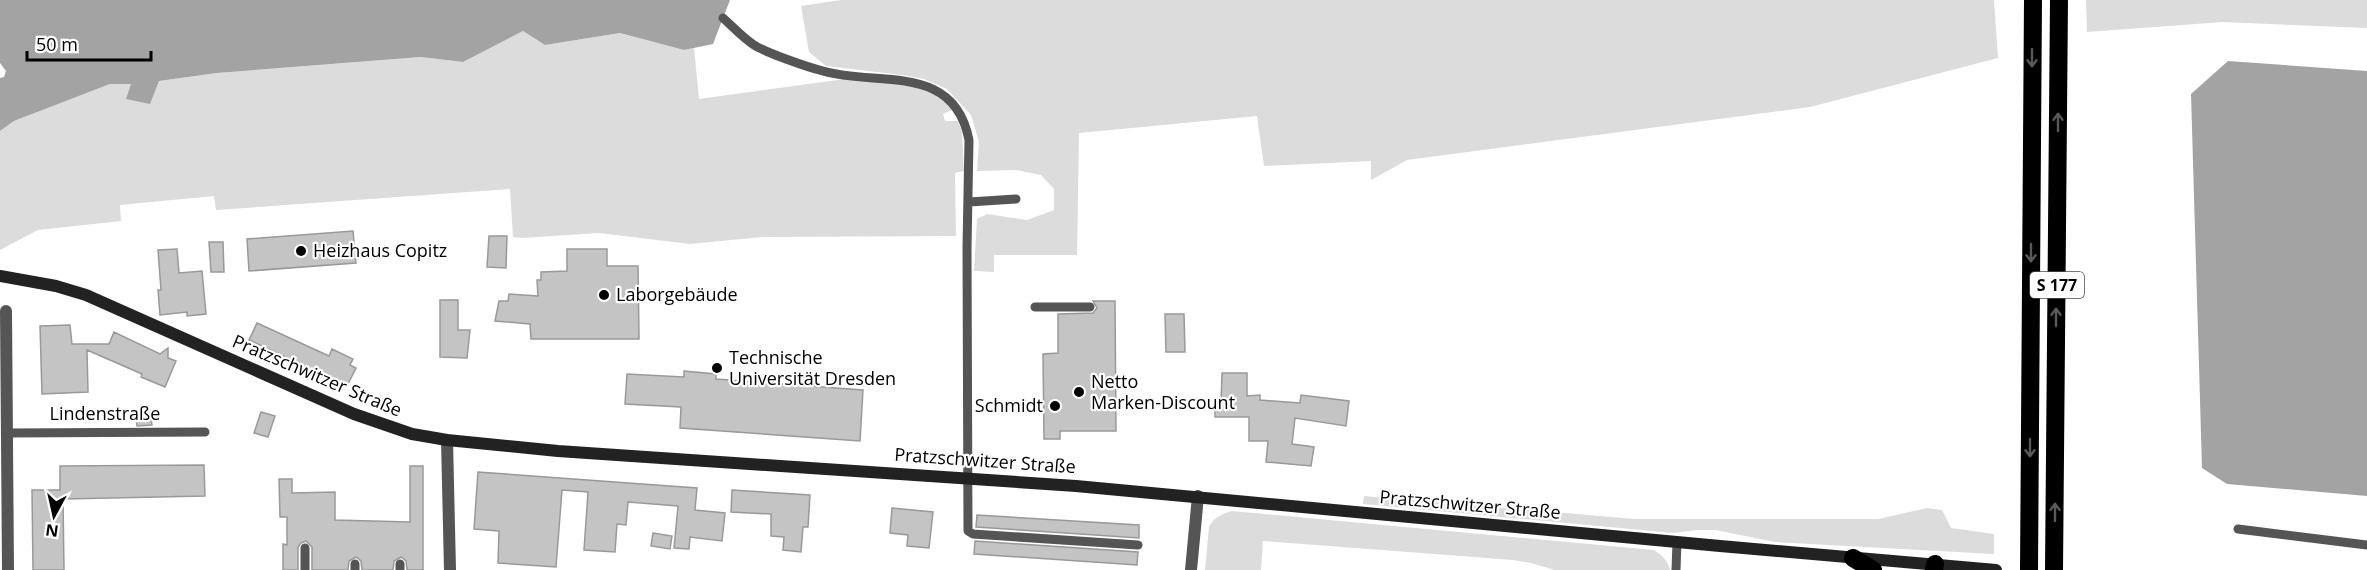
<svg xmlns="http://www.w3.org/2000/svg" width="2367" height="570" font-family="'Open Sans',sans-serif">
<rect width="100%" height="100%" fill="#fff"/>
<!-- green -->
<path fill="#dcdcdc" d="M841,0h1153l4,58 -188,49 -403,53 -36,20v-19l-107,5 -7,-50 -178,17 -2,122h-83v17l-20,-1 3,-52 10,-5 40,6 27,-10v-21l-13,-14 -25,-5 -39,1 2,-29 -8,-27 -24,-26 -23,-10 -22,-4 -76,-9 -17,-14 -8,-46z
M2086,0h281v28l-144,-6 -136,10z
M523,31l22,14 75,-12 64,17 10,-2 5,51 146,-20 64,6 25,9 12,8 6,8 -9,4 2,7h13l4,11 2,39 -9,2 1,63 -194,1 -72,7 -91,-11 -77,5 -9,-1 -3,-48 -294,21 -2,-14 -94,9 1,16 -83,9 -38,20v-119l14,-10 96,-37 49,-3 58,-8 204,-16 42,5z
M1364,496l271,23h243l49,-11 15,2 9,18 43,6v20l-219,-12 -60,-12h-18l-24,3 -310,-29z
M1232,511l422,39c8,5 14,11 16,20h-115l-24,-7 -18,-3 -250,-19 -2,29h-56l4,-43c5,-10 13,-13 23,-16z"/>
<!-- water -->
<path fill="#a3a3a3" d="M0,0h730l-17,44 -29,6 -64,-17 -75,12 -22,-14 -60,31 -42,-5 -204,16 -58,8 -9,23 -24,-5 5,-15h-21l-96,37 -14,10v-53l4,-1 2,-6 -6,-8z
M2228,61l139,10v425l-140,-12 -25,-16 -11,-374z"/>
<!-- building -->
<path fill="#c4c4c4" stroke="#999" stroke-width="1.5" d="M353,231l3,32 -107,8 -2,-32z
M489,236h18l-1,32 -19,-1z
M209,242h14l1,30h-13z
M177,249l2,24 23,-2 4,43 -19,2v-4l-27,3 -2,-25h3l-3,-40z
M567,249h40v17h31l1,73h-108l-1,-15 -35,-3 4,-20h9l1,-7 29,2 -1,-16h4v-8l26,-1z
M440,300h18v30h12l-3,28 -27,-1z
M1093,301h22l1,130h-56v8h-16l-1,-85 15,-1v-39l35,-1 4,-5z
M1165,314h19l1,38h-19z
M257,323l72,33 3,-7 21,10 -3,6 6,3 -9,18 -98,-46z
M70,325l2,19h37l5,-12 46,22 8,-6v10l8,3 -11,26 -24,-10 1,-3 -55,-24 1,42 -46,2 -2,-68z
M684,371l32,3v5l147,11 -3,51 -180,-13 1,-21 -56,-3 2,-30 57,3z
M1222,373h25v23l13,-1v5l40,3 1,-8 48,6 -3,25 -51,-8 -3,26 22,3 -3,19 -45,-4 2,-21h-19v-24h-34v-13h6z
M150,410l2,15 -15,1 -2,-15z
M261,412l14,4 -7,21 -14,-4z
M204,465l1,31 -142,3 1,71h-31l-1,-80h28v-24z
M410,466h13v104h-16l-1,-9 -5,-4 -7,4 -1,9h-31l-1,-9 -5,-4 -7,4 -1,9h-36v-23l-6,-6 -5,2 -3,4v23h-15v-26l4,1v-28h-7l-1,-38h13v14l43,-1v28l75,2z
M478,472l219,16 -2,22 30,3 -3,28 -32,-4 -1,12 -15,-1 4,-42 -50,-4 -2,23 -9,-1 -2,28 -31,-2 4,-58 -26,-2 -6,77 -58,-4 1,-32 -25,-2z
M732,490l78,5 -2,32h-5l-2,25 -18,-2 1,-13 -13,-1v-22l-40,-2z
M892,508l41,4 -4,36 -22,-2 1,-11 -18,-2z
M977,515l162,10v13l-163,-11z
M653,533l19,3 -2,13 -19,-3z
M975,541l163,11 -1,13 -163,-11z"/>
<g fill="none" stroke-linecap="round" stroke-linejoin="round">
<!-- lane -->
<path stroke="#555" stroke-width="9" d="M723,18c10,9 20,20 31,27 13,8 53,22 69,26 55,16 131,-9 146,69l-2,108 1,283 5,3 165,11
M969,202l47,-3
M1035,307h55
M6,433l199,-1
M2238,529l129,16
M305,548v22
M355,564v6
M400,564v6
M1676,570l1,-28"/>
<!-- street -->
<path stroke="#555" stroke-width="12" d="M6,311l2,259
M447,440l3,130
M1191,570l7,-74"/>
<!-- secondary -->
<path stroke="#222" stroke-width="12" d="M0,276l56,10 30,9 268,119 58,20 35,6 111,11 518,35 644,60 276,24"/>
<!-- highway -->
<path stroke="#000" stroke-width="18" d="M1853,558l20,12
M1934,570l1,-6
M2029,570l4,-570
M2054,570l5,-570"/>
</g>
<!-- one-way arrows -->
<defs><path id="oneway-shaft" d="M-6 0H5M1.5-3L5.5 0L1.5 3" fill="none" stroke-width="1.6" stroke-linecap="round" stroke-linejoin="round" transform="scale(1.5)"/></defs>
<g stroke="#595959">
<use href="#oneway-shaft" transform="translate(2032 58) rotate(90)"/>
<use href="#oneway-shaft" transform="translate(2058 122) rotate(-90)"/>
<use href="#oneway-shaft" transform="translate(2031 253) rotate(90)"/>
<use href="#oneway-shaft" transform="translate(2056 317) rotate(-90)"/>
<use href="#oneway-shaft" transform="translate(2030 448) rotate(90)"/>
<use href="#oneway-shaft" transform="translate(2055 512) rotate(-90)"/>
</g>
<!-- markers -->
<g fill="#000" stroke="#fff" stroke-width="2">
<circle cx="301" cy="251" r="6"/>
<circle cx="604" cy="295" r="6"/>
<circle cx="717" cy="368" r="6"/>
<circle cx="1079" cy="392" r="6"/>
<circle cx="1055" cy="406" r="6"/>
</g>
<g text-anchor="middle" stroke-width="4.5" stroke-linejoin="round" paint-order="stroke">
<!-- shield labels -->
<rect fill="#fff" stroke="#4c4c4c" stroke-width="1.5" x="2030" y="272" width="54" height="26" rx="4.5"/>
<g font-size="16" font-weight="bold" fill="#000">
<text x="2057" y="291">S 177</text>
</g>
<!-- poi labels -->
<g font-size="18" fill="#000" stroke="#fff" text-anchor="start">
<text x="313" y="257">Heizhaus Copitz</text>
<text x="616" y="301">Laborgebäude</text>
<text x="729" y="364">Technische<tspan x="729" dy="21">Universität Dresden</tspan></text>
<text x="1091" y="388">Netto<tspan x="1091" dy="21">Marken-Discount</tspan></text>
<text x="1043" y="412" text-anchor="end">Schmidt</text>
</g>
<!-- street labels -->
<g font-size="18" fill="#000" stroke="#fff">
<text transform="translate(317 376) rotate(23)" y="6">Pratzschwitzer Straße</text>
<text x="105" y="420">Lindenstraße</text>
<text transform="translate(985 461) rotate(4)" y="6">Pratzschwitzer Straße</text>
<text transform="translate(1470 505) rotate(5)" y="6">Pratzschwitzer Straße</text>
</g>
</g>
<!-- north arrow -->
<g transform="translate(54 516) rotate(188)" stroke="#ffffff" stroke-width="4.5" paint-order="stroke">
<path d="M0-4.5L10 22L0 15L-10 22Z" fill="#000000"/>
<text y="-9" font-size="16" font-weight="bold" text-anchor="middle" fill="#000000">N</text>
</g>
<!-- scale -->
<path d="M27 51v9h124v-9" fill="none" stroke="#000000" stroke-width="3"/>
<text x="36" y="51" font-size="18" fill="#000000" stroke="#ffffff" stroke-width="4.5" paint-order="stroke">50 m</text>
</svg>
